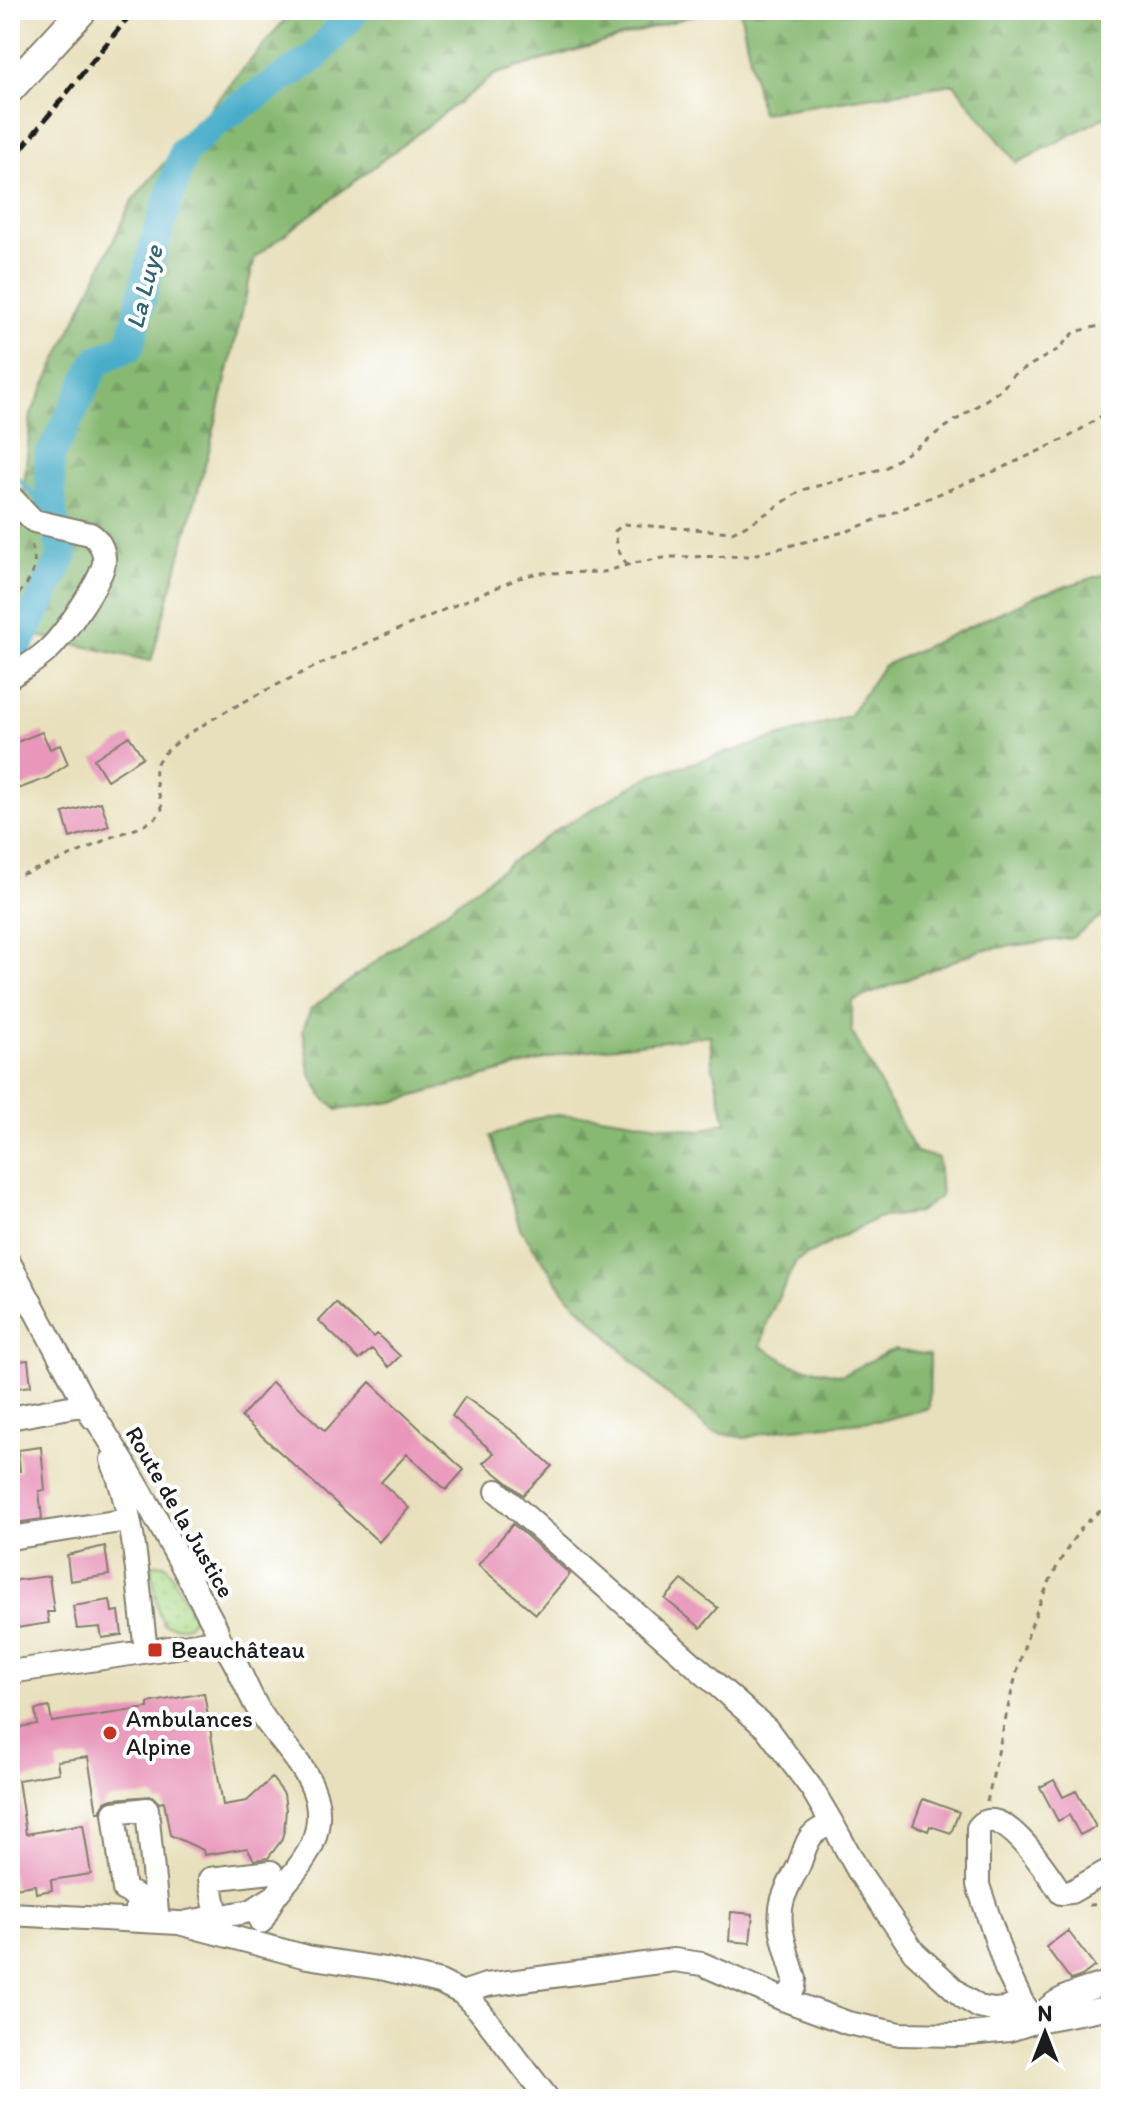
<svg xmlns="http://www.w3.org/2000/svg" width="1121" height="2109" font-family="Itim,sans-serif">
<defs>
<pattern id="grass-dots" width="8" height="8" patternUnits="userSpaceOnUse" patternTransform="scale(2)"><rect width="8" height="8" fill="#abd986"/><path d="M2 2h.1M6 6h.1" fill="none" stroke="#93ba73" stroke-width="1.8" stroke-linecap="round"/></pattern>
<pattern id="forest-firs" width="22" height="20" patternUnits="userSpaceOnUse" patternTransform="scale(2)"><rect width="22" height="20" fill="#88b973"/><path d="M5 1l3.5 6h-7zM16 11l3.5 6h-7z" fill="#759e63"/></pattern>
</defs>
<rect width="100%" height="100%" fill="#fff"/>
<filter id="ink" filterUnits="userSpaceOnUse"><feTurbulence type="fractalNoise" baseFrequency=".0125" numOctaves="2"/><feDisplacementMap in="SourceGraphic" scale="16" xChannelSelector="R" yChannelSelector="G"/><feConvolveMatrix kernelMatrix="1 2 1 2 8 2 1 2 1" color-interpolation-filters="sRGB"/></filter>
<filter id="wash" filterUnits="userSpaceOnUse"><feTurbulence type="fractalNoise" baseFrequency=".006" numOctaves="4" result="noise"/><feDisplacementMap in="SourceGraphic" scale="32" xChannelSelector="R" yChannelSelector="G"/><feGaussianBlur stdDeviation="1.8" result="paint"/><feColorMatrix in="noise" values="0 0 0 0 0 0 0 0 0 0 0 0 0 0 0 0 0 1.4 0 .05"/><feComposite in="paint" operator="in"/></filter>
<g filter="url(#wash)">
<rect width="100%" height="100%" fill="#e8e0bc"/>
<!-- grass -->
<path fill="url(#grass-dots)" stroke="#647a51" stroke-width="2" d="M153,1564h11l4,3 26,51c-6,12 -20,9 -30,6l-6,-12 -7,-43z"/>
<!-- forest -->
<path fill="url(#forest-firs)" stroke="#526a48" stroke-width="2" d="M293,10h419l-216,64 -241,183 -45,190 -59,214 -141,-31 21,-216 101,-213z
M740,10h371v104l-94,49 -63,-79 -193,29z
M1111,572v338l-39,28 -91,12 -129,51v31l64,120 22,6 3,38 -24,17 -40,5 -81,43 -28,58 -7,27 31,19 50,10 52,-26 36,6 -1,53 -45,12 -101,9 -38,9 -33,-6 -51,-43 -95,-95 -46,-66 -29,-92 55,-21h48l105,16 27,-9 -14,-59 -2,-28 -143,18 -174,49 -55,8 -15,-13 -13,-24 -7,-44 8,-20 243,-178 98,-56 197,-59 34,-50 155,-71z"/>
<g fill="none" stroke-linecap="round" stroke-linejoin="round">
<!-- stream -->
<path stroke="#4aadc9" stroke-width="5" d="M10,470l42,44"/>
<!-- river -->
<path stroke="#4aadc9" stroke-width="30" d="M10,651l10,-8 43,-88 -11,-41 -3,-56 48,-97 33,-15 26,-108 28,-87 32,-29 99,-65 41,-47"/>
</g>
<g id="blocks">
<!-- building -->
<path fill="#e896ba" d="M42,732l8,17 10,-4 8,19 -21,14 -37,14 2,-48z
M129,736l14,21 -36,23 -13,-21z
M101,802l8,24 -39,12 -7,-25z
M336,1303l37,34 4,-3 23,22 -11,11 -17,-18 -13,11 -40,-39z
M28,1360l3,26 -21,3v-27z
M272,1382l53,49 45,-49 94,88 -18,20 -39,-36 -26,28 28,26 -30,34 -138,-125z
M465,1397l53,38 34,31 -29,29 -40,-32 11,-10 -42,-37z
M41,1447l4,43 -6,1 3,28 -32,5v-51l10,-2 -2,-21z
M513,1524l57,50 -34,40 -58,-49z
M105,1546l4,29 -39,6 -3,-26z
M49,1576l5,36h-7l2,11 -39,6v-48z
M682,1580l36,28 -17,20 -36,-29z
M110,1600l2,12 7,-1 3,24 -20,3 -2,-11 -23,2 -4,-23z
M204,1693l19,112 24,-4 25,-23 12,16 2,16 -2,21 -3,10 -13,17 -14,2 -7,-12 -43,7 -1,-5 -33,-15 -6,-33 -5,1 -7,-7 -40,3 -7,3 -5,10h-3l-9,-55 -31,4 2,12 -41,7 8,54 57,-10 8,50 -40,6 1,10 -16,3 -1,-8 -20,3 -5,-20v-110h4l-4,-29 27,-5 -2,-14 14,-3 3,15 96,-14v-5z
M1054,1780l9,17 13,-6 20,36 -16,8 -11,-20 -11,6 -18,-34z
M923,1799l36,13 -8,21 -21,-7 -2,5 -15,-6z
M731,1912l22,2 -3,29 -21,-2z
M1068,1931l27,35 -13,10 -11,4 -25,-33z"/>
</g>
</g>
<g filter="url(#ink)">
<use href="#blocks" fill-opacity="0" stroke="#827e6c" stroke-width="2"/>
<g fill="none" stroke-linecap="round" stroke-linejoin="round">
<defs>
<path id="minor" d="M10,496l24,25 56,13c10,6 17,20 13,33 -5,18 -38,66 -52,80 -11,12 -28,21 -41,30
M10,1264l83,154
M86,1404c49,72 89,148 130,224 3,15 10,18 17,31 10,18 17,38 28,55 28,42 74,74 51,131 -9,20 -23,33 -36,50 -6,8 -10,18 -15,27
M10,1418l76,-14
M112,1460c24,59 26,128 34,191
M497,1491l270,238 45,60 21,36
M10,1538l118,-18
M10,1672l199,-30 10,1
M10,1914l169,9 128,34 78,12 55,13 22,11 17,17 69,89
M217,1917l-7,-38 61,-7
M137,1920v-24l-13,-6 -10,-77 33,-4 11,113
M187,1922l64,-11 24,-15
M462,1993l24,-8 188,-25 28,4 83,36 63,23 52,11 59,1 50,-5 28,-9 74,-14
M785,2000l9,-13 1,-8c-7,-26 -20,-54 -12,-80 4,-13 11,-23 16,-34 8,-21 8,-35 34,-40l26,47 55,80 49,45 16,10 14,3 13,-1 16,-7
M1031,2014l-9,-12 -16,-33 -28,-84v-57c22,-31 71,47 83,65l10,-1 40,-23
M1040,2017c14,-21 48,-28 71,-35"/>
<path id="major" d="M10,89l73,-79"/>
</defs>
<!-- minor casing -->
<use href="#minor" stroke="#827e6c" stroke-width="26"/>
<!-- major casing -->
<use href="#major" stroke="#827e6c" stroke-width="32"/>
<!-- path -->
<path stroke="#827e6c" stroke-width="3" stroke-dasharray="6 6" stroke-linecap="butt" d="M627,565l-9,-15 -3,-19 9,-7 108,8 21,-10 49,-32 83,-22 117,-79 11,-14 44,-25 18,-18 36,-9
M10,603c20,-21 31,-33 20,-62
M10,878c33,-10 64,-23 95,-38 25,-12 34,-7 57,-28 0,-15 -11,-36 -6,-47 21,-49 302,-160 363,-187l19,-5 66,-1 30,-9 35,-6 80,-1 99,-25 152,-62 69,-32 42,-27
M987,1802c22,-94 35,-190 92,-271 8,-11 22,-20 32,-29
M1089,1905l22,-1"/>
<!-- minor -->
<use href="#minor" stroke="#fff" stroke-width="22"/>
<!-- major -->
<use href="#major" stroke="#fff" stroke-width="28"/>
<!-- rail -->
<path stroke="#1c1c1c" stroke-width="5" stroke-dasharray="12 6" stroke-linecap="butt" d="M10,163l124,-153"/>
</g>
</g>
<!-- markers -->
<g fill="#c8321e" stroke="#fff" stroke-width="3">
<rect x="147" y="1642" width="16" height="16" rx="4"/>
<circle cx="110" cy="1733" r="8"/>
</g>
<g text-anchor="middle" stroke-width="8" stroke-linejoin="round" paint-order="stroke">
<!-- street labels -->
<g font-size="24" fill="#1c1c1c" stroke="#fff">
<text transform="translate(180 1512) rotate(60)" y="8">Route de la Justice</text>
</g>
<!-- poi labels -->
<g font-size="24" fill="#1c1c1c" stroke="#fff" text-anchor="start">
<text x="171" y="1658">Beauchâteau</text>
<text x="126" y="1727">Ambulances<tspan x="126" dy="28">Alpine</tspan></text>
</g>
<!-- water labels -->
<g font-size="26" font-style="italic" fill="#336472" stroke="#fff">
<text transform="translate(144 287) rotate(-76)" y="9">La Luye</text>
</g>
</g>
<!-- margin -->
<rect width="1121" height="2109" fill="none" stroke="#fff" stroke-width="40"/>
<!-- north arrow -->
<g transform="translate(1045 2033)" stroke="#ffffff" stroke-width="6" paint-order="stroke">
<path d="M0-6L14 30L0 20L-14 30Z" fill="#1c1c1c"/>
<text y="-12" font-size="22" font-weight="bold" text-anchor="middle" fill="#1c1c1c">N</text>
</g>
</svg>
